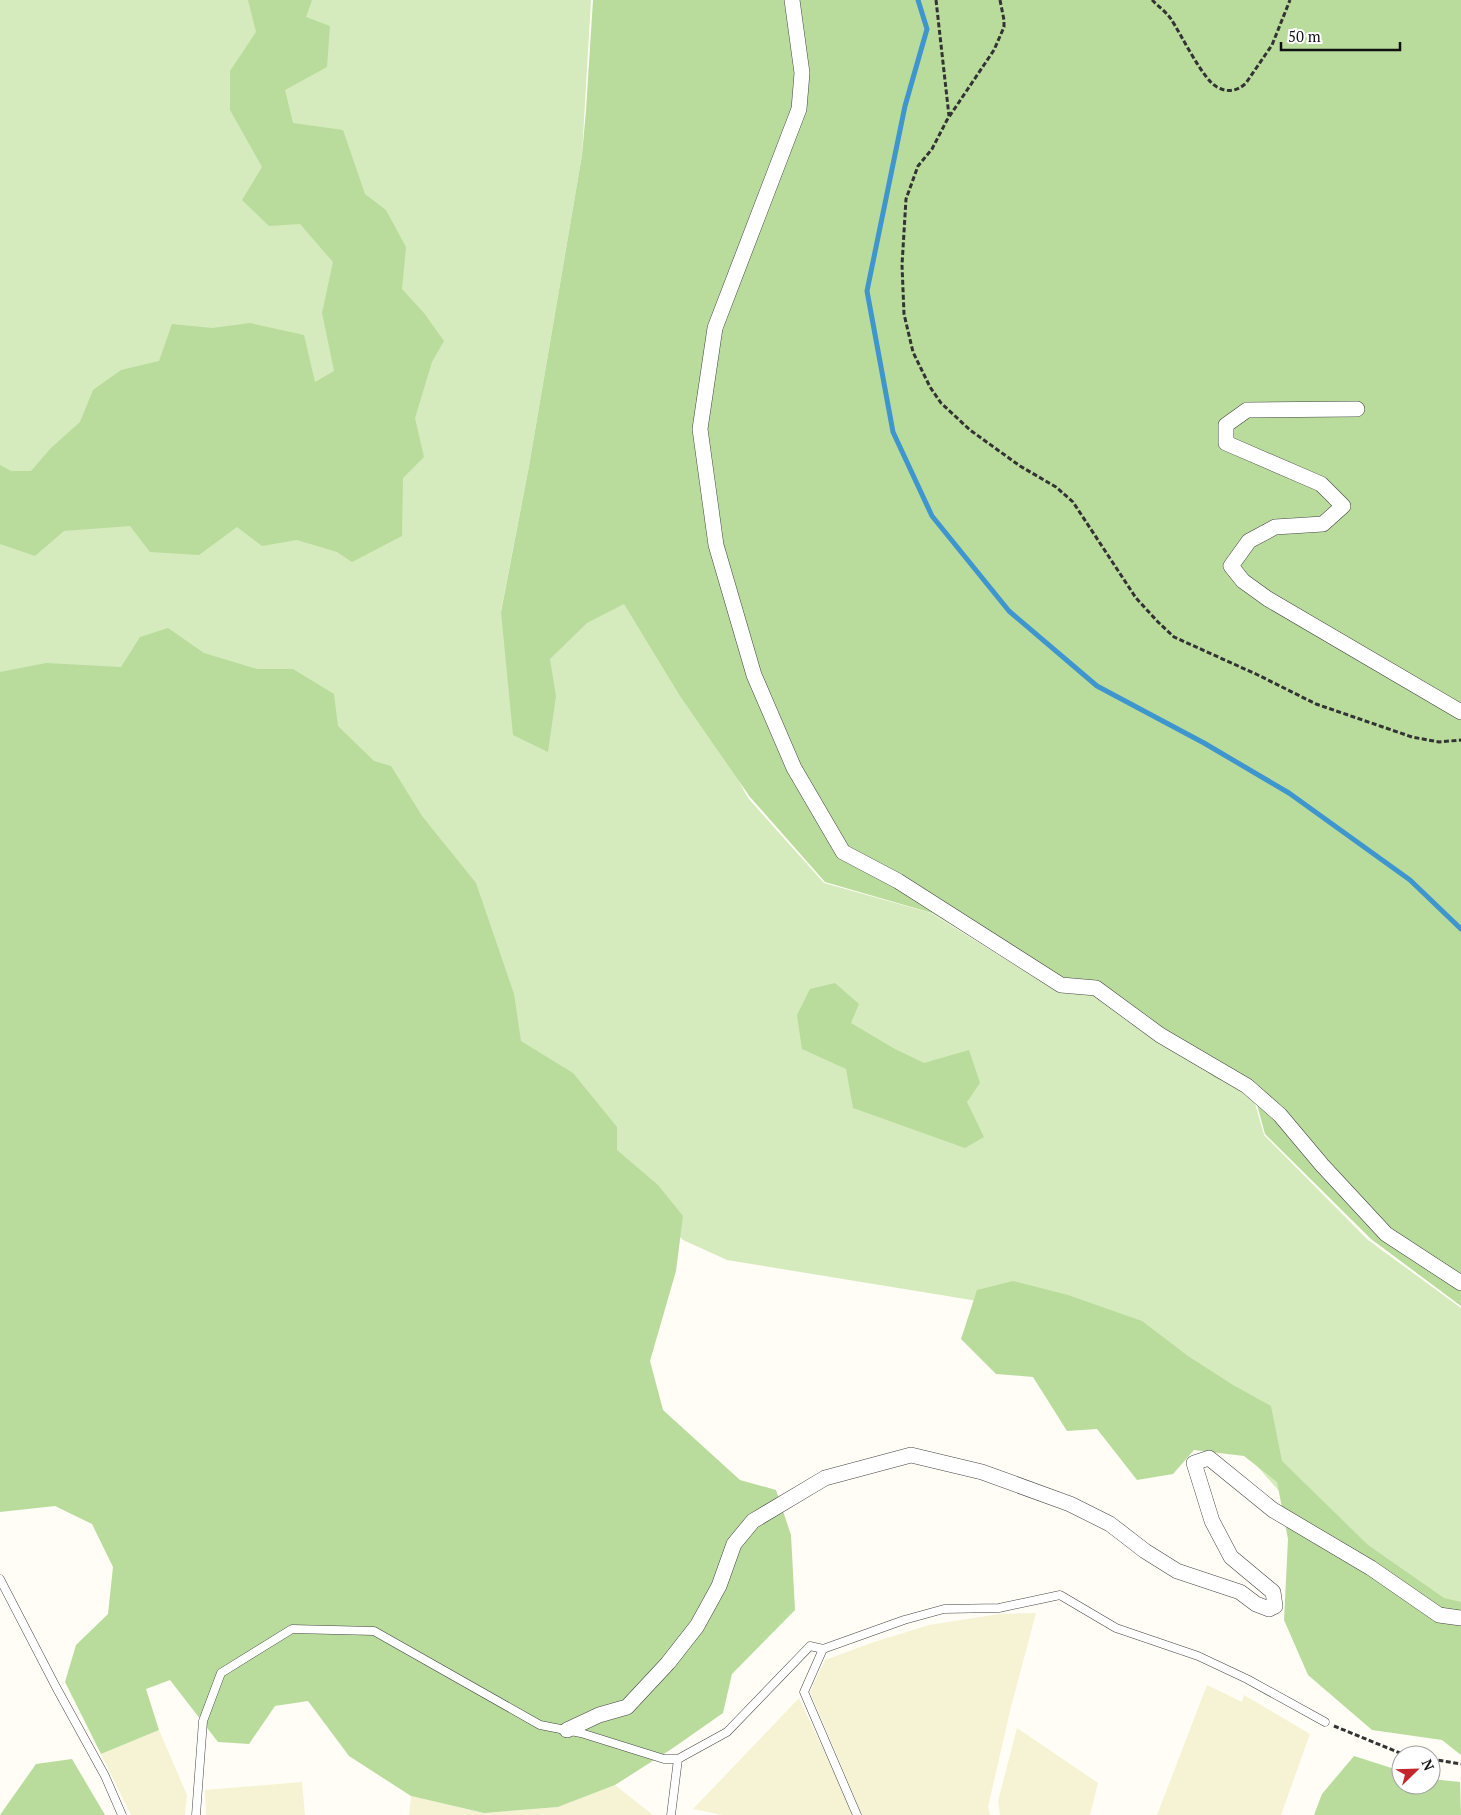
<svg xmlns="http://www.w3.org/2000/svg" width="1461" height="1815" font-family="'PT Serif',serif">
<rect width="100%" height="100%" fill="#fffdf5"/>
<!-- farmland -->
<path fill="#f6f3d4" d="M1036,1613l-25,94 -23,100 2,8h-128l-52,-123 15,-32 49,-18 55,-17 70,-11z
M1207,1685l35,17 2,-7 66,39 -29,81h-124z
M799,1698l55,117h-132l-29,-6z
M1017,1728l81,55 -8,32h-90l-2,-14z
M159,1730l28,65 -2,20h-54l-30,-61z
M302,1782l3,33h-99l-1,-25z
M615,1785l38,30h-244l2,-19 73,17 74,-6z"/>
<!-- green -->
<path fill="#d5ebbd" d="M0,0h591l-9,155 -53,311 -28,145 126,-29 21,28 100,188 76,85 107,30 129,80 34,2 121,83 37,15 12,42 104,105 93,68v302l-158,-92 -91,-103 -216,-111 -269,-44 -44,-20 -227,-235 -456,-96z"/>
<!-- forest -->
<path fill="#b9dc9c" d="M248,0h64l-6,17 24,9 -3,41 -42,23 8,33 50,7 22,64 21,16 20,37 -4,42 22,24 20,28 -12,21 -17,56 9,39 -21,21 -1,58 -50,26 -15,-10 -40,-12 -35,6 -25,-19 -38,28 -49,-3 -20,-26 -66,5 -29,25 -35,-12v-79l11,6h20l20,-23 29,-26 13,-32 28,-20 38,-9 13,-37 40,4 38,-5 54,12 11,47 19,-11 -12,-58 11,-51 -33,-38 -31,2 -27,-26 20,-33 -32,-57v-39l26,-39z
M593,0h868v1306l-90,-67 -106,-105 -11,-40 -39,-16 -120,-85 -35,-2 -128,-78 -107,-31 -75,-85 -70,-101 -56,-92 -37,19 -37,36 6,37 -8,56 -35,-17 -12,-123 28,-146 53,-311 4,-45z
M168,628l36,25 53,16h36l41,25 4,32 36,35 17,5 31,50 54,67 38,111 7,47 52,32 44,54v23l41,35 25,31 -7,55 -26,90 13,49 77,70 36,10 15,45 4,75 -63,64 -9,39 -50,35 -58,37 -57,22 -74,6 -73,-17 -62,-40 -41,-55 -33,5 -26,38 -31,-2 -48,-62 -24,9 13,41 -58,24 -36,-72 11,-37 32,-31 5,-47 -21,-43 -37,-18 -55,6v-840l46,-9 75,4 19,-30z
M835,983l24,21 -8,19 44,26 29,14 45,-13 11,33 -13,19 17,35 -19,11 -112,-40 -7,-39 -44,-20 -5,-34 13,-26z
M1013,1281l55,14 74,26 46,35 45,29 38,21 11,55 86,84 76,53 17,4v153l-19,-15 -70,-10 -64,-55 -24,-55 4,-81 -11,-57 -33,-26 -50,-6 -21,24 -36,6 -40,-51 -30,2 -34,-54 -37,-3 -35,-35 16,-49z
M1354,1756l47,15v14h30v-6l29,3 1,33h-147l8,-21z
M72,1759l33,56h-105l36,-51z"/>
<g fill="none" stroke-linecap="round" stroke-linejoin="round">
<!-- stream -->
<path stroke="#3f96cf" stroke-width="5" d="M918,0l9,29 -22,77 -38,185 26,141 39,84 77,95 88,75 107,57 85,50 121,87 51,49"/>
<defs>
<path id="service" d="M0,1579l56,108 49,89 17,39
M823,1649l-19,43 53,123
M196,1815l7,-94 18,-48 71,-44 82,2 166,94 41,8 83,26h14
M671,1815l7,-56 49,-27 83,-86 13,3 81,-29 40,-11 55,-1 61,-13 56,33 82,28 49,23 78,43"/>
<path id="minor" d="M792,0l10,73 -3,36 -84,219 -15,101 16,116 38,130 40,93 49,84 55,29 163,104 35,3 64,47 87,51 33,29 42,50 64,69 75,49
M1357,409l-110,1 -21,15v18l95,41 22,22 -20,18 -48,3 -26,14 -18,25 12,15 25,18 193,113
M567,1730l32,-15 28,-8 41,-44 29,-37 22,-40 15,-42 19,-23 72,-43 86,-23 71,17 88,32 40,20 35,27 32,20 63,21 16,12 13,5 6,-3 -2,-14 -42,-35 -19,-36 -18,-58 15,-5 64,52 98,58 68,47 22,3"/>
</defs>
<!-- service casing -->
<use href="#service" stroke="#444" stroke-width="9"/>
<!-- minor casing -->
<use href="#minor" stroke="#444" stroke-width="16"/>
<!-- path -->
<path stroke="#333" stroke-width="3" stroke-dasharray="5 2.5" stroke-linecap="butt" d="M936,0l13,116
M1000,0l4,20v7l-10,23 -47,70 -15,29 -14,17 -12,33 -4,66 2,49 9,38 17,35 11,16 29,27 50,36 36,21 17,15 63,96 22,24 16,15 84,38 58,29 96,33 27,5 22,-2
M1152,0c6,6 14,12 19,19 10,15 32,61 46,68 10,6 21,4 29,-4l26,-38 18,-45
M1334,1726l71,29
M1431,1759l30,5"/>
<!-- service -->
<use href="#service" stroke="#fff" stroke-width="8"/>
<!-- minor -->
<use href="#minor" stroke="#fff" stroke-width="15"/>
</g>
<!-- north arrow -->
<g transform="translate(1416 1770) rotate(67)"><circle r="24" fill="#ffffff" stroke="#a0a0a0"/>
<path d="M0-4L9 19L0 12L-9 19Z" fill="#c4262e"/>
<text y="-8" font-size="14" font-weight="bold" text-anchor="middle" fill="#111111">N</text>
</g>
<!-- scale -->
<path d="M1281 42v8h119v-8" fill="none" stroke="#111111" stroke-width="2.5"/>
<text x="1288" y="42" font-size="15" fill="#111111" stroke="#ffffff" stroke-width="4" paint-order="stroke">50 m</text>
</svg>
